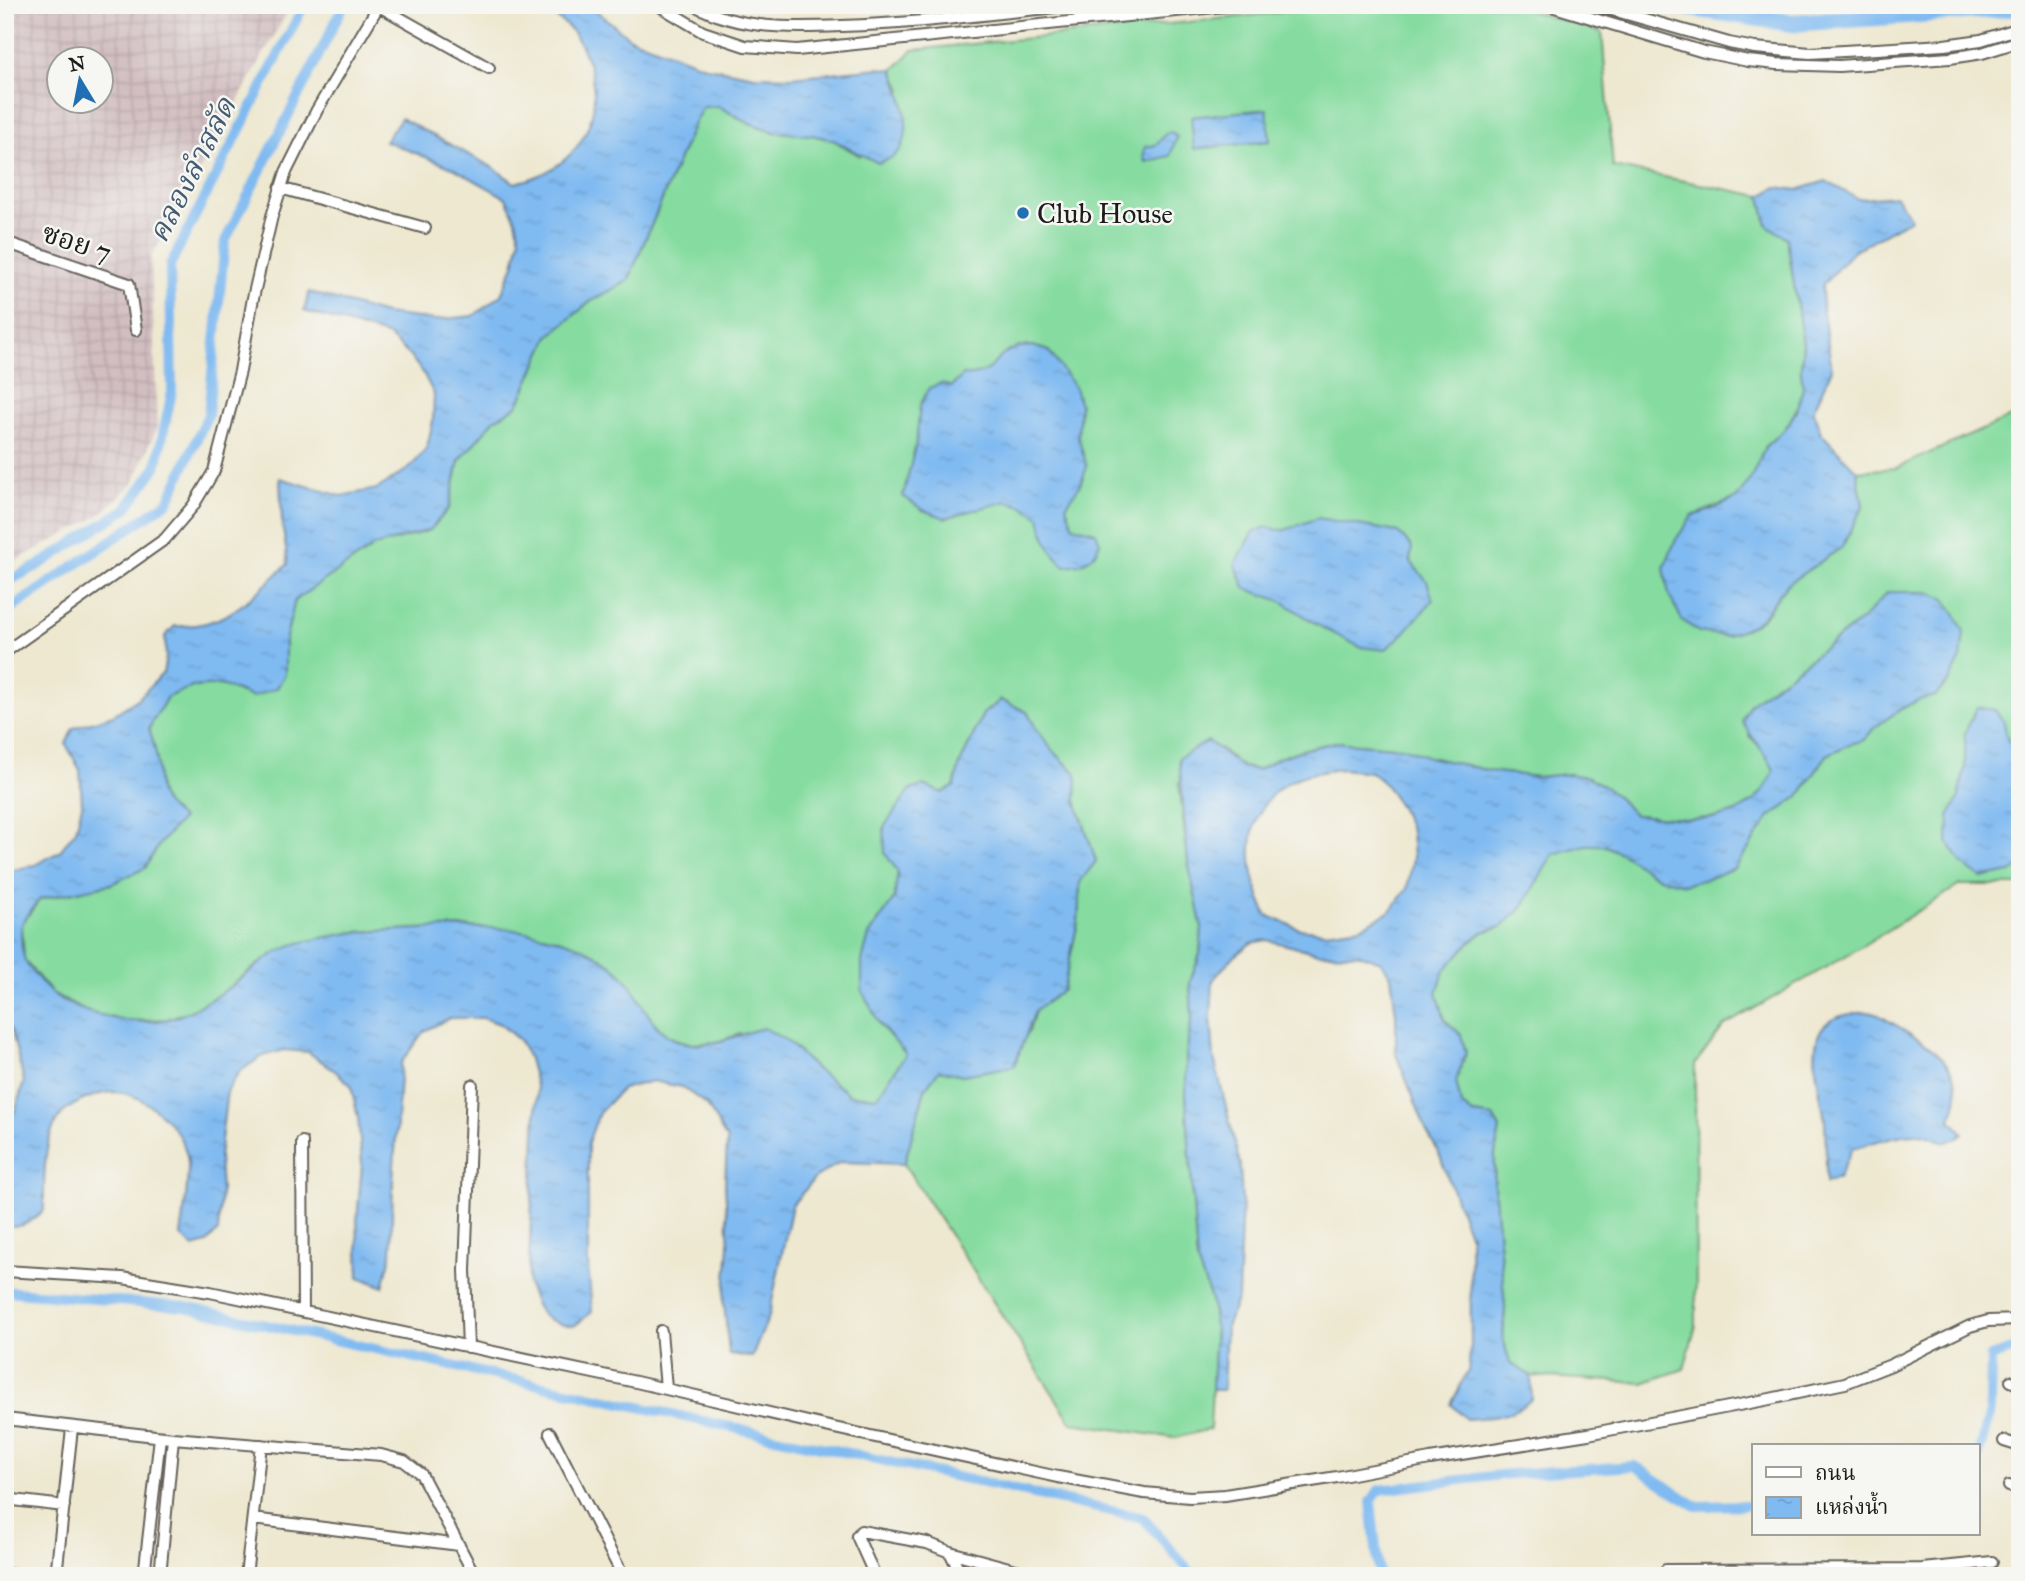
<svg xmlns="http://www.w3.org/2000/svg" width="2025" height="1581" font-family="'IM FELL Great Primer','Noto Serif Thai',serif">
<defs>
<pattern id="industrial-grid" width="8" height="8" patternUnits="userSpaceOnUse" patternTransform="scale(1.75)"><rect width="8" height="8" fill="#d2bec1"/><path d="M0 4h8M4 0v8" fill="none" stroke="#b4a3a5"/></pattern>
<pattern id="water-ripples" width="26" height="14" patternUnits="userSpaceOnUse" patternTransform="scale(1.75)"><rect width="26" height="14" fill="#7fbaf1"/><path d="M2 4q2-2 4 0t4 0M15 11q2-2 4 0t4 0" fill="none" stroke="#6d9fce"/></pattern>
</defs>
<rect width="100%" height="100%" fill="#f6f6f2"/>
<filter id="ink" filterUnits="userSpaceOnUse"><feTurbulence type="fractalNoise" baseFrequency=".0143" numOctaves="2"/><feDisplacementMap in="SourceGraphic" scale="14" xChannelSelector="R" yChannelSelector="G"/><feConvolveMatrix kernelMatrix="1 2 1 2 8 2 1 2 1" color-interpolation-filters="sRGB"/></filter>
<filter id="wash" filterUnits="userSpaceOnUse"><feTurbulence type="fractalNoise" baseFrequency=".00686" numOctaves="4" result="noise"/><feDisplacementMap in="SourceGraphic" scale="28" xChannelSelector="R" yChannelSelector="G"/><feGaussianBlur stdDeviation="1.57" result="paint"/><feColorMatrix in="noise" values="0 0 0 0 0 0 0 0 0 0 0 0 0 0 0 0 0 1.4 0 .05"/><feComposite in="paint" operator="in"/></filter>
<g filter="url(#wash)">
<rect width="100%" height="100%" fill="#eee8d0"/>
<!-- industrial -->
<path fill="url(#industrial-grid)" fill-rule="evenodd" d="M5,5h286l-140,253 6,169 -24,57 -36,33 -92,49zM60,60h42v42h-42z"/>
<!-- grass -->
<path fill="#86dca0" stroke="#517c5e" stroke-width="2" d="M1355,5h155l92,27 11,135 148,29 6,29 20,13 16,106 -2,26 3,18 -8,22 -11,19 -20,17 -15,34 -13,18 -45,18 33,120 26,-10 12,-8 23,-33 56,-38 21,-41 -6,-35 39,-3 124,-55v472h-60l-106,66 -130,75 -29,38 1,261 -12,44 -41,14 -112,-7 -21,-13 -7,-23 2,-33 -11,-121 1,-32 5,-25 -7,-12 -20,-3 -12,-9 -5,-24 10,-28 -5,-18 -16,-15 -8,-27 7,-23 20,-22 19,-16 18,-5 20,-18 32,-55c10,-3 21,-8 32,-9 28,-5 52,20 74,33l96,-41 15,-20 28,-20 29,-42 20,-10 17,-5 11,-13 26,-18 17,-9 17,-4 -29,-103 -18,-1 -25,27 -113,85 -1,32 17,16 8,18c-23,62 -85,49 -139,45l-24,-24 -44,-17 -29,3 -43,-5 -66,-15 -24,-9 -70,-6 -34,8 -22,8 -21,12 -16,-3 -22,-19 -41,35 9,79 14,66 -2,26 -10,28 2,34 -6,40v39l11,167 14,37 4,28 -5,102 -35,9 -103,-15 -168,-259 21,-75 14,-19 24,5 66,-43 6,-21 28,-21 15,-68 2,-40 16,-21 -20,-60 1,-27c-21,-19 -38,-37 -50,-62l-26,-12 -18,14 -23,50 -6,23 -12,6 -18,-8 -39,68 13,19 -4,27 -25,36 11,90 27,29 -30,43 -27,-2 -34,-26 -29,-28 -47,-7 -24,8 -24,2 -26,-8 -22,-25 -14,-27 -82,-47 -49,-8 -38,-2 -107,5 -67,15 -26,15 -37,29 -34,20 -23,8 -37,2 -43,-9 -35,-19 -28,-33 -2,-36 18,-25 71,-15 34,-16 15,-25 21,-24 -14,-12 -10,-18v-29l-8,-32 18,-31 25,-10 29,-2 31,12 33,-24v-32l10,-41 80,-54 55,-16 19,-22 10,-47 35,-41 24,-15 31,-69 42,-35 37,-20 66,-158 9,-16 15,-1 29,16 28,10 37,3 21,5 27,16 42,-66 -9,-20 20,-20z"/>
<!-- water -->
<path fill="url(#water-ripples)" stroke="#4e6b86" stroke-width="2" fill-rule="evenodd" d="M537,5h52l41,33 77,29 48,9 36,1 88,-9 14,2c9,22 24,68 1,86 -4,3 -11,5 -16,7l-45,-23 -21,-5 -37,-3 -28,-10 -29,-16 -15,1 -9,16 -66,158 -37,20 -42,35 -31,69 -24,15 -35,41 -10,47 -19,22 -55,16 -80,54 -10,41v33l-8,14 -25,9 -31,-12 -29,2 -25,10 -18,31c3,11 7,22 8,33 3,32 -4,35 25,58l-22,24 -15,25 -34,16 -71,15c-5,7 -16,18 -18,26 -2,11 0,33 6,41 8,9 16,21 25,28 28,21 81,33 116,25 19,-5 36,-16 52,-26 23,-14 41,-35 66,-46 11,-5 59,-14 72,-15 75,-3 155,-15 226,17 17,9 34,19 45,35 17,26 25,56 62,60 23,3 49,-11 72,-16l23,13 29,28 34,26 27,2 29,-43 -26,-29 -18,-34v-30l7,-26 25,-36 4,-27 -13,-19 -1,-26 26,-37 14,-5 18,8 12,-6 6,-23 23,-50 18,-14 26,12c12,25 29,43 50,62l-1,27 20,60 -16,21 -2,40 -15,68 -28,21 -21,55 -51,9 -24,-5 -14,19 -21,75 -63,-2 -25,15 -24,28 -23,111 -17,41 -23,-3 -5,-52 5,-57 -4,-59 2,-46 -20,-35 -25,-18 -30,-6 -30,8 -23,24 -11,30v121l4,48 -18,14c-31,-3 -37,-13 -46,-42l9,-195 -8,-30 -9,-18 -20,-17 -17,-6h-33l-26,13 -23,32 -8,118 -2,75 -8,31 -24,-10 -2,-57 5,-56 -4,-46 -7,-33 -16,-14 -27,-19 -25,-2 -22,7 -22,15 -12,19 -8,66 2,35 -3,39 -11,12 -14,4 -12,-11c2,-18 10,-65 6,-80 -7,-30 -42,-63 -73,-64 -15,0 -39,10 -50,20 -22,20 -20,70 -20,98 -11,11 -22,19 -39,16v-100l11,-17 8,-28 -12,-48 -7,-13v-148l30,-7 24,-13 17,-22 6,-25 -2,-35 -14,-26 7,-16 40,-13 26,-17 24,-25 3,-16 -1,-21 10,-10c52,3 77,-30 113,-62l-6,-43 -2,-43 61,18 36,-7 34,-22 16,-20 6,-26 1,-27 -12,-23 -15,-18 -20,-18 -83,-24 5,-19 76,22 50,6 38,-4 28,-21 13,-30 6,-26 -4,-19 -10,-22 -53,-30 -68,-27 16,-23 93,50 21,15c58,-13 92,-58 74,-117 -4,-12 -11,-29 -20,-38 -9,-9 -22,-16 -32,-23z
M1267,109l3,32 -76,8 -3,-32z
M1167,132l6,1 4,4 -7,19 -25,6 -2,-10 2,-5 11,-2z
M1826,181l32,18 38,-3 15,23 -58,32 -31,35 1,27 9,56 -19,42 8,22 36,38 6,35 -21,41 -56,38 -24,33 -11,8 -26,10 -26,-4 -17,-12 -13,-25 -5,-27 11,-27 17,-25 19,-6 26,-12 13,-18 16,-34 19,-17 11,-18 7,-23 -2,-18 2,-26 -16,-106 -20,-13 -6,-29 16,-9 20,3z
M1033,346l16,5 26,37 5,17 -2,32 9,30 -7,18 -14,21 7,20 23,6 4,11c-6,18 -18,22 -36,23 -15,-17 -20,-27 -24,-49l-18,-11 -15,-5 -62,17 -22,-8 -20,-14 13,-53 4,-37 9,-18 12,-5 10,4 12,-12c34,1 28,-19 53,-27 5,-2 12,-1 17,-2z
M1318,518l80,14 14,15 -2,14 17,20 6,19 -30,34 -18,16 -25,-3 -39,-20 -40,-26 -35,-12 -11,-24 19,-34 14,-4 14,4z
M1888,592h40l17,7 10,15 9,18 -3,26 -11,22 -15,16 -17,4 -17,9 -26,18 -11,13 -17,5 -20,10 -29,42 -28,20 -35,51 -28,11 -22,5 -26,-6 -36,-24 -19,-9h-18l-33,9 -32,55 -20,18 -19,5 -18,16 -20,23 -7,22 8,27 16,15 5,18 -10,28 5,24 12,9 20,3 7,12 -5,25 -1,32 11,121 -2,33 7,23 21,13 1,23c-21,18 -39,19 -66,20l-15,-15 17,-33 3,-26 -1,-108 -32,-86 -11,-19 -31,-78v-40l-5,-38 -10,-14 -21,-8 -42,-1 -51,-13 -16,3 -20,16 -18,21 -2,38 3,40 26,106 2,37 -4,97 -12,29 -3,63h-11l3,-63 -4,-28 -14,-37 -11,-167v-39l6,-40 -2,-34 10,-28 2,-26 -14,-66 -9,-104 29,-17 34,26 16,3 21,-12 23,-8 33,-8 70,6 24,9 66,15 43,5 30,-3 21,3 22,14 24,24c54,4 116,17 139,-45 -9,-19 -23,-31 -32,-50l8,-16 113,-85zM1341,769l30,3 14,12 15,23 11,24 2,27 -6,31 -18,23 -28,15 -36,5 -25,-3 -34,-14c-5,-15 -12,-31 -14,-47 -6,-41 11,-79 51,-92 12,-4 26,-5 38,-7z
M1977,707l18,3 9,12 3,16 13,19v110l-9,5 -30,6 -19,-14 -14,-22 1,-26 10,-19 6,-30v-34z
M1874,1012c29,19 82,39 83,81 0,8 -4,19 -6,27l12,13c-22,19 -25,0 -46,1 -21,0 -44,9 -65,15l-13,28 -13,6c0,-20 0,-40 -1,-60 -2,-26 -22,-81 2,-100 12,-10 32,-10 47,-11z"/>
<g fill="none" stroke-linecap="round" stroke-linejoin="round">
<!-- canal -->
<path stroke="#7fbaf1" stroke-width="10" d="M5,583l34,-18 87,-56 30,-42 16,-75 -2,-127 134,-260
M5,613l163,-111 40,-87 17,-174 119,-236
M5,1291l180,16 958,211 51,58
M1978,1458l12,-47 1,-54 29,-10
M1379,1576l-8,-74 8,-12 130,-16 126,-8 61,40 58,-1"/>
<!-- river -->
<path stroke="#7fbaf1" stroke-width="18" d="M1674,5l118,18 228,-16"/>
</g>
</g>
<g filter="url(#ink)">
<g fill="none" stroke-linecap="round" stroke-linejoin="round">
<defs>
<path id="minor" d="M658,5l45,27 42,14 52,4 438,-45
M694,5c45,25 98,23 147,21 78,-2 156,-13 234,-21
M1548,5l156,47 44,9 29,3 62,2 111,-8 32,-5 38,-12
M1595,5l134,38 26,5 55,5 134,-8 37,-5 39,-12
M379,6l110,62
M280,188l145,40
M5,242l124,42 7,46
M5,652l160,-113 28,-33 21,-35 26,-100 13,-73 19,-82 14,-44 31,-62 62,-105
M302,1142l1,169
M5,1271l117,7 88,14 426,90 189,44 233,51 86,16 46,4 35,-2 112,-18 93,-18 158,-25 177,-34 80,-17 46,-18 79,-39 18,-5 32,-1
M661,1331l5,57
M468,1347l-3,-77 7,-185
M2011,1381l9,4
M5,1419l168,19 208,17 23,6 17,13 54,102
M550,1433l73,143
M2004,1441l16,5
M2009,1486l11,3
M5,1499l59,7
M253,1519l206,26
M950,1552l12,24
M1666,1570l256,-1 70,-7
M5,1574l20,2
M56,1576l16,-148
M144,1576l16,-139
M160,1576l13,-138
M246,1576l15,-131
M875,1576l-18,-40 4,-5 66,12 23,9 88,24"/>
</defs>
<!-- minor casing -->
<use href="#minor" stroke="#66635b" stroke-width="14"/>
<!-- minor -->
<use href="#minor" stroke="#fff" stroke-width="10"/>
</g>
</g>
<!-- markers -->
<circle fill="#1f6fb2" stroke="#f6f6f2" stroke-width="2.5" cx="1023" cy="213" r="7"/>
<g text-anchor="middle" stroke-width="5" stroke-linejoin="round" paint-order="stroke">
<!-- poi labels -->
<g font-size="28" fill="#1c1c1c" stroke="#f6f6f2" text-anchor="start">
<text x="1037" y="223">Club House</text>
</g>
<!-- street labels -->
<g font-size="28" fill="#1c1c1c" stroke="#f6f6f2">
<text transform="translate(77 242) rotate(18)" y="10">ซอย 7</text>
</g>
<!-- water labels -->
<g font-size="30" font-style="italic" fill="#445b71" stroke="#f6f6f2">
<text transform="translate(192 170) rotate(-63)" y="10">คลองลำสลัด</text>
</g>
</g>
<!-- margin -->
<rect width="2025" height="1581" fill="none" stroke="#f6f6f2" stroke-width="28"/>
<!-- legend -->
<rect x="1752" y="1444" width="228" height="91" fill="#f6f6f2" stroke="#9f9f9c" stroke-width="2"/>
<rect x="1766" y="1467" width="35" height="10" fill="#ffffff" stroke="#9f9f9c" stroke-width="2"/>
<text x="1815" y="1480" font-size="21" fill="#1c1c1c">ถนน</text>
<rect x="1766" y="1497" width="35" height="21" fill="url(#water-ripples)" stroke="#9f9f9c" stroke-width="2"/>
<text x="1815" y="1514" font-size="21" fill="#1c1c1c">แหล่งน้ำ</text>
<!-- north arrow -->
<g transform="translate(80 80) rotate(350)"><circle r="33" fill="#f6f6f2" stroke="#9f9f9c" stroke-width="2"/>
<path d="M0-5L12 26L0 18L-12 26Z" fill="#1f6fb2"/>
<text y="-10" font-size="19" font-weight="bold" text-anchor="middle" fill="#1c1c1c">N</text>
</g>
</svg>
